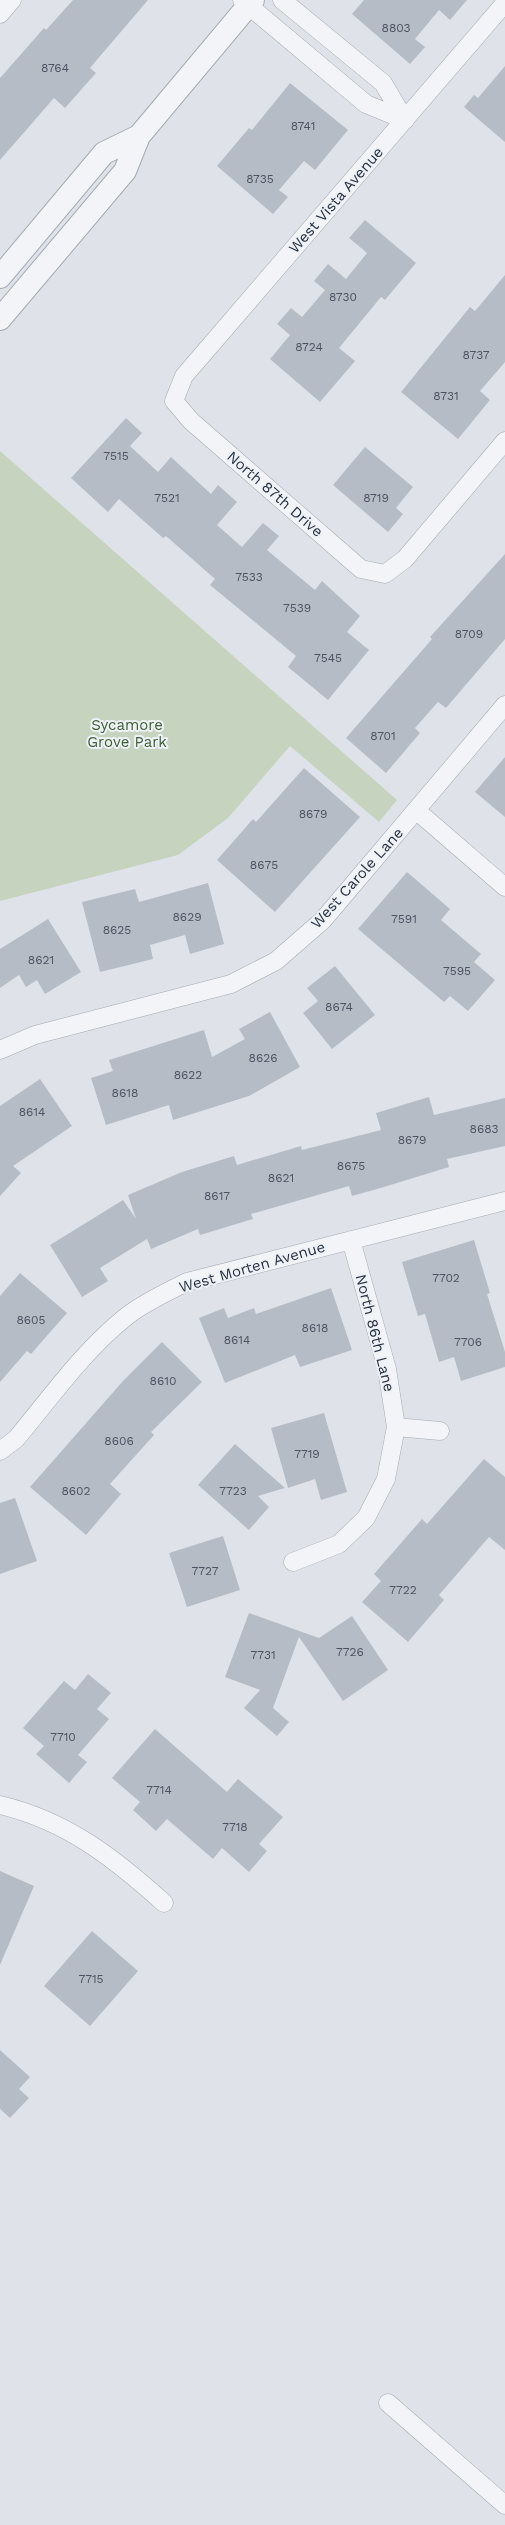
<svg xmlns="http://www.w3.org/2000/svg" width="505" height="2525" font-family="'Work Sans',sans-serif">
<rect width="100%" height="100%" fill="#dfe3e9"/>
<!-- green -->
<path fill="#c5d3bf" d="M0,451l397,349 -18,22 -89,-76 -62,72 -50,37 -178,46z"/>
<!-- building -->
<path fill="#b6bcc6" d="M73,0h75l-58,68 6,5 -31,35 -11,-10 -54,62v-82l44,-50 2,2z
M364,0h103l-17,20 -11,-10 -24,29 10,8 -15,17 -58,-50z
M505,66v76l-41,-35 10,-12 4,3z
M290,83l58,47 -33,40 -11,-9 -25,29 9,7 -15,17 -56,-48 32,-38 3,2z
M365,220l51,43 -31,37 -4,-3 -42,51 16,13 -35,41 -50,-43 20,-24 -13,-11 14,-16 11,9 23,-27 -11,-9 14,-17 18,15 21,-26 -18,-15z
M505,275v87l-25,29 10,9 -32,39 -57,-47 69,-85 5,4z
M126,418l16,15 -12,13 28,26 13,-15 40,37 7,-9 19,17 -20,23 25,22 21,-24 16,13 -12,14 48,40 7,-9 38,35 -13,16 22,18 -41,50 -40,-33 8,-11 -86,-71 5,-6 -49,-43 -3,2 -44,-39 -11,13 -37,-34z
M365,447l48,40 -17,21 7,6 -15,18 -55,-47z
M505,554v85l-59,69 -8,-6 -23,26 5,5 -34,40 -40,-35 86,-99 -2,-2z
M505,757v60l-30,-25z
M304,768l56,49 -85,95 -58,-52 36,-41 3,3z
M407,872l43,37 -9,11 40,34 -7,8 21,18 -27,31 -18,-15 -6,6 -86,-73z
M208,883l16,61 -34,10 -5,-19 -35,10 3,14 -53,13 -18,-70 53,-13 4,13z
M48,919l33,53 -36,22 -8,-14 -11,7 -7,-12 -19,13v-39z
M335,966l40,49 -43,34 -29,-36 15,-12 -11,-13z
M270,1012l30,55 -51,29 -76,24 -4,-15 -63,20 -15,-47 22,-7 -4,-11 95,-30 8,27 33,-18 -6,-10z
M40,1079l32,47 -59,40 8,7 -21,23v-90z
M429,1097l5,18 71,-17v48l-58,13 2,8 -65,20 -32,9 -3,-10 -98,28 2,5 -53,16 -2,-6 -47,20 -4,-10 -47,29 8,13 -26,16 -32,-52 73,-45 13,19 -8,-24 54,-23 52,-16 3,9 64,-19 1,4 79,-20 -5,-17z
M474,1240l16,53 -3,1 18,58v15l-44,14 -7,-24 -15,5 -14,-48 -7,2 -16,-54z
M20,1273l47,40 -36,41 -4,-3 -27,31v-86z
M331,1288l21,62 -52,17 -5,-12 -70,28 -26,-65 25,-10 4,10 26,-10 2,6z
M162,1342l40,40 -51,50 3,3 -44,49 11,10 -35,41 -56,-48 93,-106z
M324,1413l23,79 -26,8 -6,-21 -27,9 -17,-60z
M235,1444l50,44 -27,8 11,11 -20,23 -51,-45z
M484,1459l21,18v73l-16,-13 -50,58 5,5 -36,42 -46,-40 19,-21 -7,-7 48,-55 5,5z
M15,1498l22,63 -37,13v-71z
M223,1536l17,54 -53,17 -18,-54z
M249,1613l70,25 33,-22 36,54 -45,31 -44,-64 -26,71 16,14 -12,14 -33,-28 16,-18 -35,-13z
M88,1674l23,19 -14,16 12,10 -31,36 9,7 -18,21 -33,-29 8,-8 -21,-18 41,-47 11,9z
M155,1729l72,63 11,-13 45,38 -24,27 8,7 -18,21 -27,-24 -9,11 -46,-40 -11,12 -23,-21 7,-8 -28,-24z
M0,1871l34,15 -34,79z
M92,1931l46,40 -48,55 -46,-40z
M0,2050l30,27 -11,12 10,9 -19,20 -10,-9z"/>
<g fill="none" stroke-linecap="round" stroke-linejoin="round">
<defs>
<path id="minor" d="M242,0l124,104 39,16
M282,0l101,83 22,37
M505,3l-321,373 -10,25 17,20 170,148 24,5 20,-15 100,-118
M0,14l12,-14
M417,811l88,76
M0,1050l35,-15 196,-51 45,-23 47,-41 182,-215
M396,1427l44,4
M0,1451l16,-12c35,-42 68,-89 111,-123 18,-14 40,-24 60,-34l318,-81
M293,1562l46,-18 27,-26 20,-39 10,-52 -9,-58 -36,-129
M0,1805c67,16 114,53 164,98
M388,2403l117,102"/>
<path id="tertiary" d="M0,277l104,-124 35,-17
M0,319l125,-148 14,-35 114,-136"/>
</defs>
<!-- minor casing -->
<use href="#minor" stroke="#a4aab3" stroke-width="19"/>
<!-- tertiary casing -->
<use href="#tertiary" stroke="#a4aab3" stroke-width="24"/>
<!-- minor -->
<use href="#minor" stroke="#f2f4f7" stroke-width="18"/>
<!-- tertiary -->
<use href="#tertiary" stroke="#f2f4f7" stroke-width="22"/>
</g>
<g text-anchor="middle" stroke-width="4" stroke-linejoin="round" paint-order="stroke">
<!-- number labels -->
<g font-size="12" fill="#4b5462">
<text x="396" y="32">8803</text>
<text x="55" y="72">8764</text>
<text x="303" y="130">8741</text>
<text x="260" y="183">8735</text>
<text x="343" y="301">8730</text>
<text x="309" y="351">8724</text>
<text x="476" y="359">8737</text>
<text x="446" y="400">8731</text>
<text x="116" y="460">7515</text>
<text x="167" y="502">7521</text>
<text x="376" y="502">8719</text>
<text x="249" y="581">7533</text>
<text x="297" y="612">7539</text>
<text x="469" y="638">8709</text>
<text x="328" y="662">7545</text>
<text x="383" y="740">8701</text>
<text x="313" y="818">8679</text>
<text x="264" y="869">8675</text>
<text x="187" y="921">8629</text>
<text x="404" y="923">7591</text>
<text x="117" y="934">8625</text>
<text x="41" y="964">8621</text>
<text x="457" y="975">7595</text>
<text x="339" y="1011">8674</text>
<text x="263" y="1062">8626</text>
<text x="188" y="1079">8622</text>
<text x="125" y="1097">8618</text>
<text x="32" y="1116">8614</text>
<text x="484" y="1133">8683</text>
<text x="412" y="1144">8679</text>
<text x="351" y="1170">8675</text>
<text x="281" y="1182">8621</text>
<text x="217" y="1200">8617</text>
<text x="446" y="1282">7702</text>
<text x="31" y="1324">8605</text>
<text x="315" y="1332">8618</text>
<text x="237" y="1344">8614</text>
<text x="468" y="1346">7706</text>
<text x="163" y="1385">8610</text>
<text x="119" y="1445">8606</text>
<text x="307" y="1458">7719</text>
<text x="76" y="1495">8602</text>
<text x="233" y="1495">7723</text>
<text x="205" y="1575">7727</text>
<text x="403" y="1594">7722</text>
<text x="350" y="1656">7726</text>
<text x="263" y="1659">7731</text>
<text x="63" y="1741">7710</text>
<text x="159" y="1794">7714</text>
<text x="235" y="1831">7718</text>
<text x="91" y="1983">7715</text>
</g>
<!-- street labels -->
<g font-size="15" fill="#273141" stroke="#eef2f6">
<text transform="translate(336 200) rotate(-49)" y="5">West Vista Avenue</text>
<text transform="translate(275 494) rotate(41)" y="5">North 87th Drive</text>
<text transform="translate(357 878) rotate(-48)" y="5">West Carole Lane</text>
<text transform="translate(252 1267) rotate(-16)" y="5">West Morten Avenue</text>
<text transform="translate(375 1333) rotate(76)" y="5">North 86th Lane</text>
</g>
<!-- park labels -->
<g font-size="15" fill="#3d5d33" stroke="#eef2f6">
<text x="127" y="730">Sycamore<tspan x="127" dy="17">Grove Park</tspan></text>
</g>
</g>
</svg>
